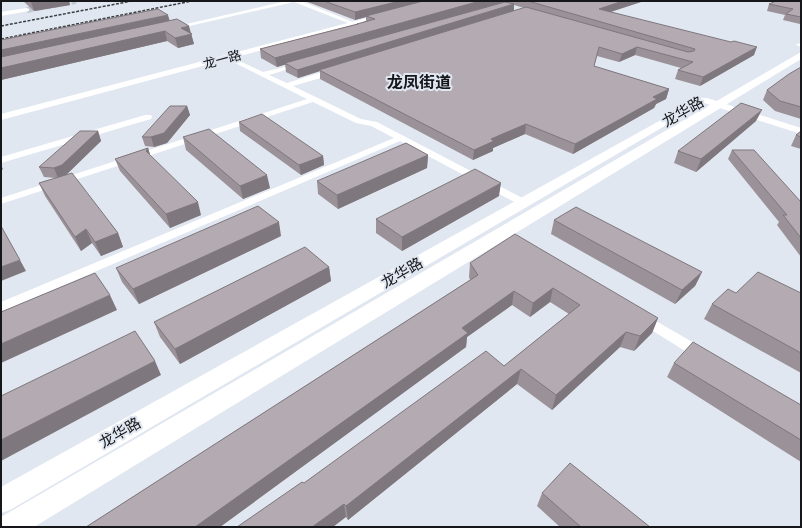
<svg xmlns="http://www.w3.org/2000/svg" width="802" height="528" font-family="'Alegreya Sans','Noto Sans SC',sans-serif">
<rect width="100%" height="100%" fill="#e1e7f1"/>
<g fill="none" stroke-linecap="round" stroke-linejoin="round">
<!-- minor-tunnel -->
<path stroke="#c2c8d1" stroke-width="6" stroke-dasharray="6 3" stroke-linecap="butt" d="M27,10l49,-9"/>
<!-- minor -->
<path fill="#fff" fill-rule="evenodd" d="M286,1h15l57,23 -5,1 -59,-23 -122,28 -3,-2z
M27,8l2,1v2l-28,5v-4z
M801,43v4l-5,-2 1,-1z
M225,56h4l34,16 39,-9v2l-33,10 18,8 45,-14h6v4l-45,13 68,33 16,3 151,79 1,2 -5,3 -4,-1 -120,-64 -399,171v-10l393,-164 -23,-12 -15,-3 -43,-21 -312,102v-6l306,-99 -82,-41z
M701,98h6l94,30v6l-100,-32z
M145,115h6l1,2 -1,2 -150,44v-6z
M642,313l66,38 2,4 -2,4 -5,1 -5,-1 -61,-38 -2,-3 2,-3z"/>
<!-- tertiary -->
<path fill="#fff" fill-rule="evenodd" d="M382,14h6l1,2 -388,104v-6z"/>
<!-- secondary -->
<path fill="#fff" fill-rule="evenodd" d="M801,52v7l-767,468h-33v-10z
M688,105l4,1 2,2 -2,2 -682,400 -9,3v-26z"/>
<!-- rail -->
<path stroke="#3b3e42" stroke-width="1.5" stroke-dasharray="3 1.5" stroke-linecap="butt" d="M1,26l131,-25
M1,39l191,-38"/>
</g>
<!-- wall -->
<path fill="#9b9299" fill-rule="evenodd" d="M23,1h46l1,4 -36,6z
M305,1h339l-33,11 143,43 -54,31 -25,-7 3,-9 3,-2 -46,-13 -16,7 -22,-6 -3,10 75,23 -3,10 -10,5 -2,4 -81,46 -48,-20 -32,14v3l-20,9 -153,-81v-8l-22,7 -12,-6 -1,-8 -8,3 -16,-9 -1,-9 97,-25 9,-3v-4l-11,3zM505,2l-92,25 91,-25zM514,5l10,3 -10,3z
M801,1v23h-1l-17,-4 2,-5 -18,-4 2,-7z
M170,21l21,13 3,10 -16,4 -11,-7 -166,39v-40z
M801,67v52l-26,-8 -12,-11 4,-10z
M187,106l3,9 -23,28 -13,4 -9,-1 -3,-9z
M756,121l-60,51 -22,-9 4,-12z
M239,122l84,34 1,9 -23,10 -61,-44z
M98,131l3,10 -34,33 51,59 5,14 -22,9 -9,-13 -11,8 -36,-55 -6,-13 17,-5 -12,-1 -5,-10z
M801,131v18l-10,-3 5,-11z
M183,137l87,51 -27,11 -57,-49z
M148,148l2,7 51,60 -31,13 -50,-57 -5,-12z
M732,150l69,52v55l-24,-32 2,-3 -51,-63z
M428,155l-1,13 -89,41 -20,-15 -1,-13z
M499,196l-97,55 -26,-18v-14z
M554,220l148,52 -7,14 -20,18 -124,-70z
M281,236l-142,68 -17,-22 -6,-14z
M470,263l188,55 -6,15 -18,18 -14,-4 -68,63 -35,-26 -169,136 -2,-3 -42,-34 200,-117 65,-52 -19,-12 -20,15 -18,-12 -45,32 -1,10 -246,180h-134l384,-247 -1,-3z
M329,267l2,14 -151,83 -20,-27 -6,-15z
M801,293v80l-97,-54 8,-15z
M674,363l127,42v57l-134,-85z
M542,493l108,34h-90l-23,-21z"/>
<!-- shaded-wall -->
<path fill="#7e777d" d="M37,1h32l1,4 -36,6 -3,-9z
M400,1h28l-62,15v1l-11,3v-8z
M480,1h24v1l-227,65 -2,-9z
M623,1h21l-47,15 2,-7z
M514,4v7l-195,59 1,1 -22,7 -1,-8z
M168,15l3,10 -170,36v-11z
M189,26l5,18 -16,4 -3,-10 6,-10z
M165,31l2,10 -166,39v-12z
M637,47l-2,8 -16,7 3,-8z
M757,47l-3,8 -54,31 3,-9z
M669,89l-3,10 -10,5 -2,4 -81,46 2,-10 78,-47z
M187,106l3,9 -23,28 -13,4 -3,-10z
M762,110l-6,11 -60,51 5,-13z
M526,124l-1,10 -32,14v3l-20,9 1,-10 17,-11z
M98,131l3,10 -35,34 -8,3 -4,-10z
M148,148l4,13 -6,-10z
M428,155l-1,13 -89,41 -1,-14z
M323,156l1,9 -23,10 -2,-10z
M1,165l2,4 -2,2z
M267,175l3,13 -27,11 -3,-13z
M501,183l-2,13 -97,55v-14z
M198,202l3,13 -31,13 -4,-14z
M279,222l2,14 -142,68 -6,-15z
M86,229l6,14 -11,8 -6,-14z
M118,233l5,14 -22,9 -6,-14z
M20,260l6,11 -25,10v-14z
M329,267l2,14 -151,83 -5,-15z
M702,272l-7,14 -20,18 7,-14z
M553,288l-3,14 -20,15 3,-14z
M514,291l-2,14 -45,32 -1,10 -246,180h-25l267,-199z
M110,295l7,15 -116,53v-19z
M658,318l-6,15 -18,18 6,-15z
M626,332l-6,15 -68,63 4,-15z
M155,361l6,14 -160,86v-21z
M521,369l-4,15 -169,136 -2,-14z
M344,504l2,13 -13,10h-21z"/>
<!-- building -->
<path fill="#b4aab2" stroke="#7e777d" d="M324,1h76l-45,11z
M423,1h57l-205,57 -15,-9 98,-25h-1l18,-5 -9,-3z
M528,1h95l-24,8 132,33 3,-1 23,6 -54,30 -25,-7 15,-8 -56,-15 -15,7 -23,-7 -5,19 75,23 -16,8 4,2 -82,45 -49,-20 -35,15 3,2 -20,9 -155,-80 207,-63 162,45 6,-1 1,-2z
M776,1h25v16l-15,-3 7,-5 -24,-5z
M505,2l9,2 -217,66 -12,-7z
M158,9l10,6 -167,35v-10z
M177,19l12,7 -8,2 11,6 -17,4 -10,-7 -164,37v-11z
M801,67v40l-21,-6 -13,-11 22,-16z
M741,103l21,7 -61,49 -23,-8z
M170,106h17l-23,27 -13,4h-9z
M262,114l61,42 -24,9 -60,-43z
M209,129l58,46 -27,11 -57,-49z
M80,131h18l-36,34 -8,3 -15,-1z
M801,131v6l-5,-2z
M406,143l22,12 -91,40 -20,-14z
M148,148l-2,3 52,51 -32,12 -51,-55z
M732,150h22l47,52v36l-18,-23h4z
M475,169l26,14 -99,54 -26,-18z
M72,173l46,60 -23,9 -9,-13 -11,8 -36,-54z
M258,206l21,16 -146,67 -17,-21z
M576,207l126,65 -20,18 -128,-70z
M1,226l19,34 -19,7z
M515,234l143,84 -18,18 -14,-4 -70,63 -35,-26 -175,137 -2,-2 -32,23h-75l65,-45 2,1 182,-132 18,15 76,-61 -27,-17 -20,15 -19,-12 -52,37 6,5 -273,194h-109l392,-252 -8,-12z
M305,247l24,20 -154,82 -21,-27z
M758,272l43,21v60l-89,-49 16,-15 8,4z
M95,273l15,22 -109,49v-32z
M135,331l20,30 -154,79v-44z
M693,342l108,63v35l-127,-77z
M570,463l80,64h-69l-39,-34z"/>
<g text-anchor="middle" stroke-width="4" stroke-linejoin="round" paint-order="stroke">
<!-- far-street labels -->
<g font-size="13" fill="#15171a" stroke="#e1e7f1">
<text transform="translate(222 59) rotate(-15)" y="5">龙一路</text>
</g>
<!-- street labels -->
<g font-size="15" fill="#15171a" stroke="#e1e7f1">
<text transform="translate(683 112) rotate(-30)" y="5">龙华路</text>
<text transform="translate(402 273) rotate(-30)" y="5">龙华路</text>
<text transform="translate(120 433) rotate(-30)" y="5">龙华路</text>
</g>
<!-- far-district labels -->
<g font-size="16" font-weight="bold" fill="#15171a" stroke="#e1e7f1">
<text x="419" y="88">龙凤街道</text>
</g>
</g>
<!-- border -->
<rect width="802" height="528" fill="none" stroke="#15171a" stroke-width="4"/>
</svg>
